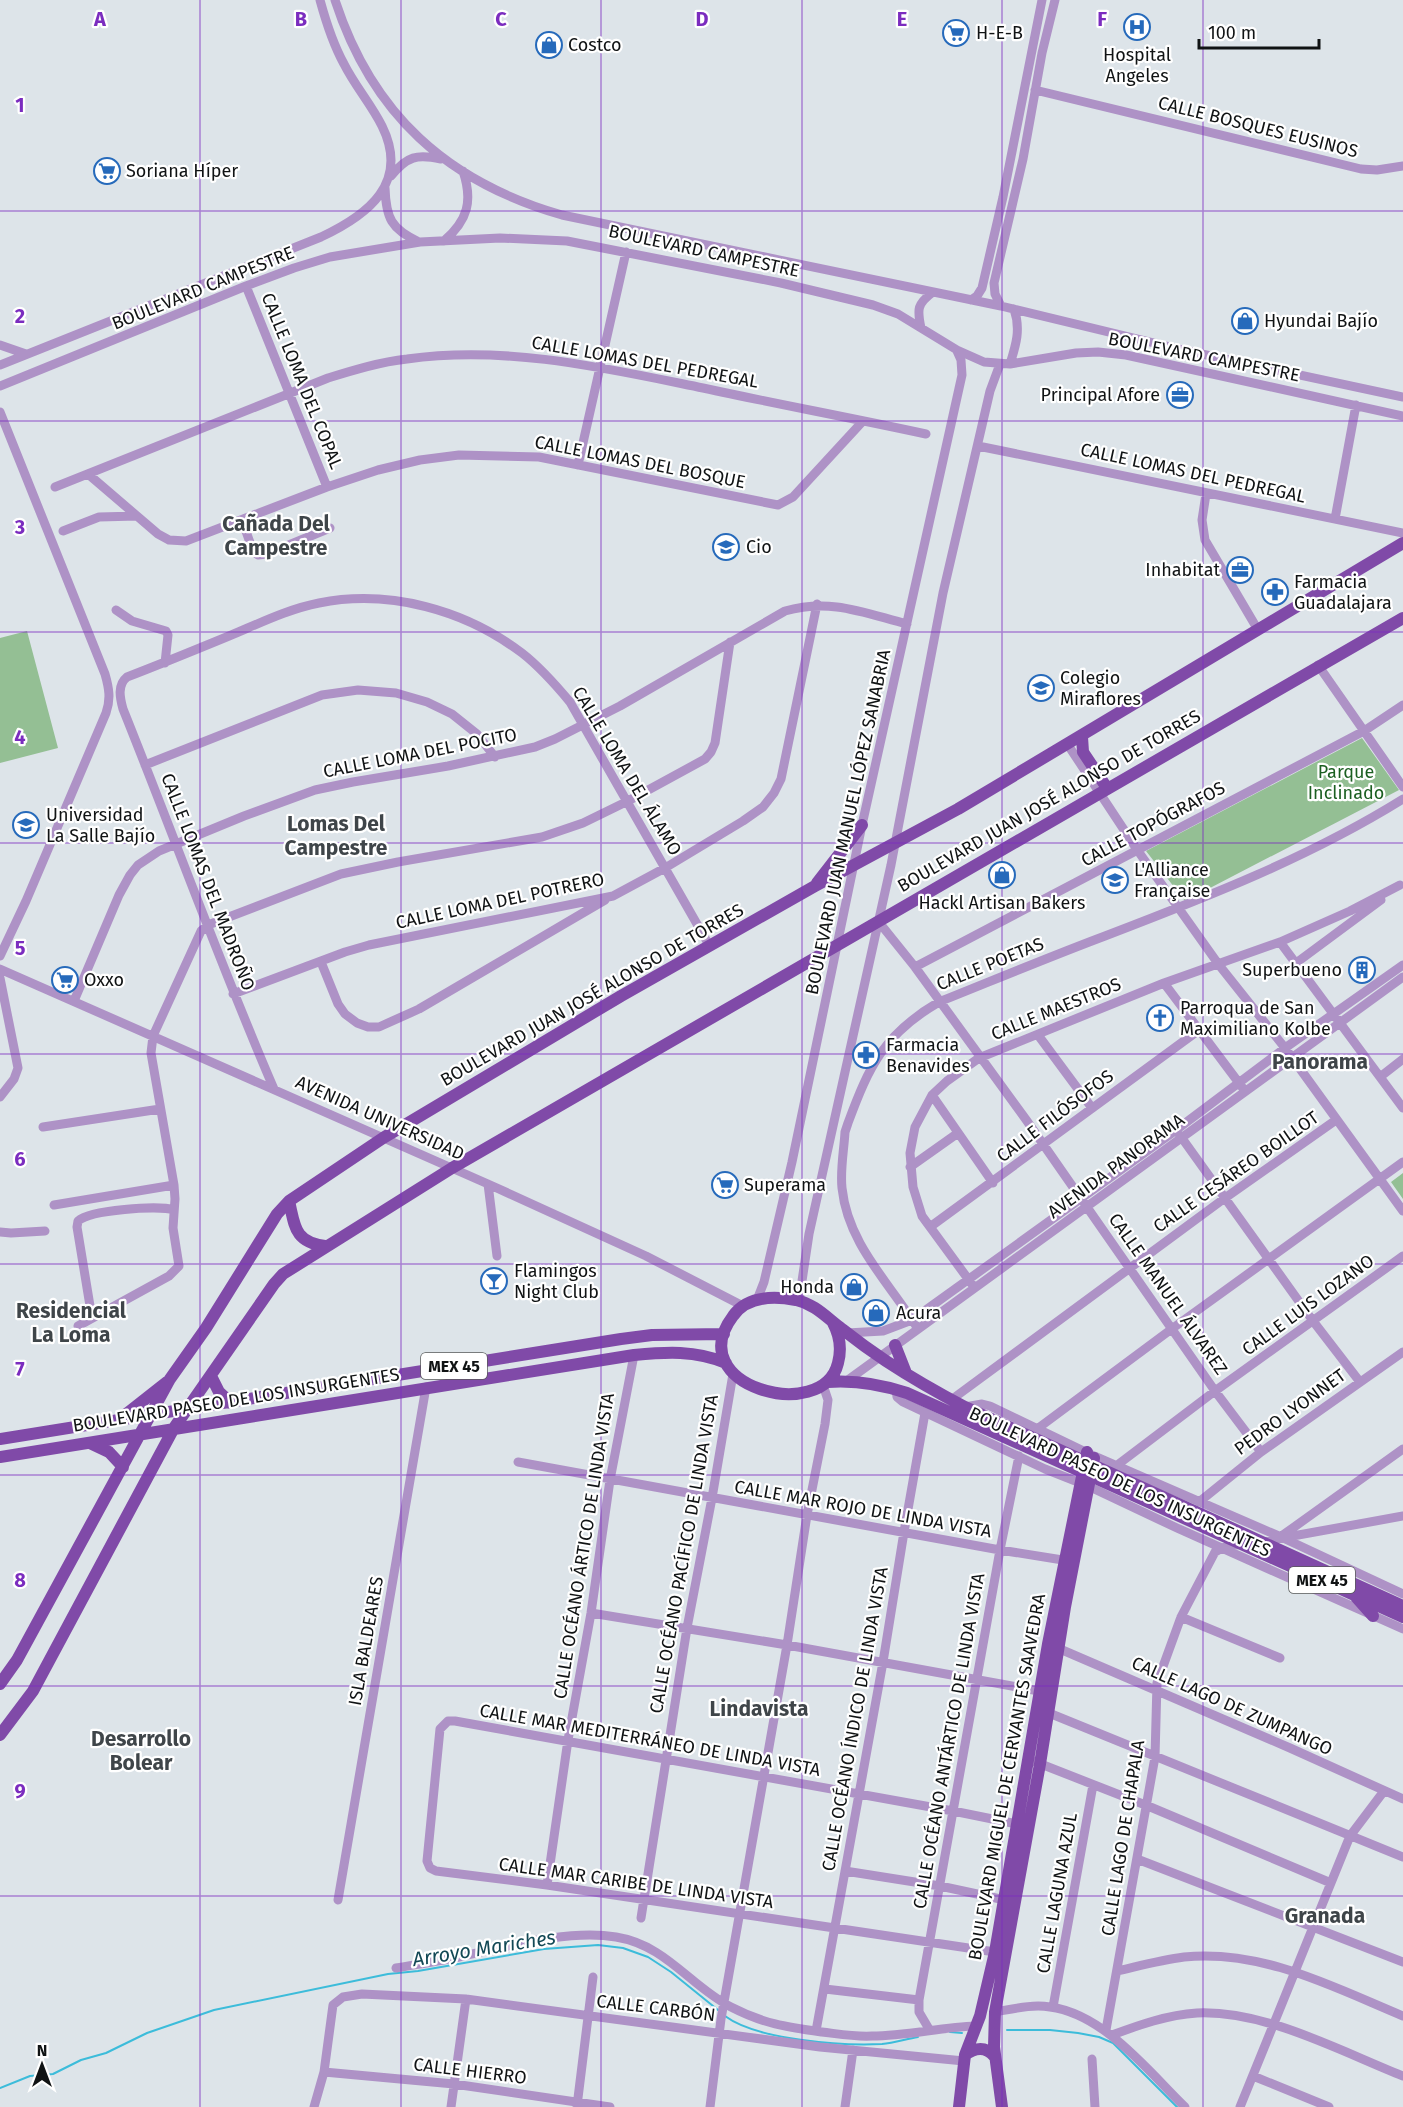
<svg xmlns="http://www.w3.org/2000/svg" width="1403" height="2107" font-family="'Fira Sans',sans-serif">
<rect width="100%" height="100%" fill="#dde4e9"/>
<!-- green -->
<path fill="#94bf94" d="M27,631l31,117 -58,15v-125z
M1362,738l37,52 -214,111 -39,-50z
M1403,1173v26l-12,-17z"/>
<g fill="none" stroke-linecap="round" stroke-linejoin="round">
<!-- stream -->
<path stroke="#3cbcda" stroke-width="2" d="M725,2016c32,24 117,30 157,28 12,-1 24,-5 36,-7
M1007,2030h43l28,3 21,4 14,6 64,64
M950,2032l12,1
M0,2088l30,-12 23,-2 28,-14 25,-7 41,-20 67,-23 174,-36 30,-3 126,-22 54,-4 25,3 25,9 23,15 47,38"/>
<!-- minor -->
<path stroke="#ae92c6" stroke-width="9" d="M335,0c37,114 112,182 227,215l439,91 182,44 220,47
M1035,90l326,79 16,1 26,-4
M391,176c16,-20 26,-22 50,-17
M385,188c1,30 6,41 34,54
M444,241c24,-21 29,-40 19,-70
M246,286l81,201
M971,300l6,-4 5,-8 21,-91 39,-197
M1001,306l-6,-12 -1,-11 29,-124 19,-106 13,-53
M921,328c-4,-19 -4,-24 12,-36
M0,345l26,9
M1010,364c6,-19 11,-35 4,-55
M0,365l321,-128c47,-22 89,-54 61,-111 -11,-22 -27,-40 -38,-62 -11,-20 -18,-42 -24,-64
M0,386l246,-100 48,-18 36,-11 90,-15 80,-4 67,3 214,42 92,22 25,9 59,36 27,12 26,2 66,-11 22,-1 28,3 277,61
M0,412l105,262c4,14 6,25 1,39l-80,188 -26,55
M978,446l425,87
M578,465l48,-213
M88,474l70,60 11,6 17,1 141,-54 51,-17 42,-10 39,-5 80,2 239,48 15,-8 70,-76
M55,487l273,-109c26,-8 52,-16 79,-19 100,-14 198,9 296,29 74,16 149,30 223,46
M1206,494l-4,26 3,20 53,90
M1335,519l21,-114
M242,520l11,31 5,4 9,-1 63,-26
M63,531l36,-14 38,-1
M116,610l16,11 34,10 2,4 -3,28
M1318,665l85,122
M1068,745l70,106 81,114 66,83 118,163
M145,765l177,-70 36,-5 38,3 31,9 25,12 25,20 18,23
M878,921l37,46 112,154 188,270 46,61
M1280,942l123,166
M321,962l17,42 7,10 12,9 11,4h11l40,-18 186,-109
M1296,963l85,-63
M915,967l449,-236 39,-26
M0,969l488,215 158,72 97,50
M0,978l18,90 -4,11 -14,18
M1164,983l78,104
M233,994l112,-42 24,-7 244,-49 52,-28 78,-47 20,-14 11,-14 7,-14 36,-175
M74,1001l45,-106 11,-20 8,-10 21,-14 85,-35 71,-26 38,-8 95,-16 87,-19 20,-8 65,-33 165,-95c46,-13 79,2 122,13
M1038,1035l54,73
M1380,1077l23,-18
M274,1089c-54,-125 -100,-253 -151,-380 -3,-11 -6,-24 4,-32 34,-13 68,-27 102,-41 29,-12 59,-27 90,-33 71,-14 146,7 203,50 18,14 33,31 48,49l139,243
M932,1095l61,88
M43,1127l117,-18
M1179,1134l134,187 47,61
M910,1167l48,-34
M488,1184l9,72
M54,1205l120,-20
M930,1227l269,-197
M0,1232l11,1 34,-2
M974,1287l-52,-71 -9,-29 -3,-34 5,-26 17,-32 15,-14 32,-23 185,-75 116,-41 70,-31 50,-26
M757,1300l7,-18 28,-120 70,-337 100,-450 -1,-15 -4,-9
M799,1301l10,-67 82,-369 52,-272 47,-202 10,-27
M92,1318l-15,-91 1,-6c12,-11 80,-16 96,-11
M78,1326l91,-50 10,-10 -6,-38 2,-29 -1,-14 -23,-132 2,-17 48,-105 7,-6 133,-51 57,-12 144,-25 41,-14 45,-22 77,-42 6,-7 4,-9 15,-101
M918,1329c-28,-46 -70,-84 -76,-141 -2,-18 2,-38 3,-56l3,-9c21,-57 36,-89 91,-121 55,-22 110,-45 166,-66 102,-39 205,-79 298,-137
M847,1333l36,-2 29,-11 264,-190 109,-82 118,-83
M848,1380l555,-403
M896,1389l1,8 6,5 142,67 43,17 89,42 226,101
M951,1400l274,-202 111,-78
M965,1407l17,-3 8,2 104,50 187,81 122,57
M1037,1429l136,-101 230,-166
M518,1462l482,88 69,11
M1116,1466l99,-75 188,-135
M1199,1502l62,-50 142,-100
M1283,1535l120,-86
M1260,1542l143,-26
M591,1613l196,32 252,46
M1181,1617l99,41
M1053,1646l237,102 113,51
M1044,1711l359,146
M1028,1759l120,47 183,77
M1137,1859l266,103
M845,1871l95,15 65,14
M547,1885l21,-145 23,-127 19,-133 24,-125
M338,1900l88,-513
M641,1918l46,-290 25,-130 21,-124
M995,1952l-448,-67 -111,-14 -6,-3 -3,-7 13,-132 8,-8h7l498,90 64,13
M396,1968c23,-4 45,-7 67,-12 46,-10 107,-27 153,-19 50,8 74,49 115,70 33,17 55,20 91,25 17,2 33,5 50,4 35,0 69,-9 104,-10
M1117,1971c22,-5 44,-11 67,-14 78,-8 149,30 219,59
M825,1989l94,11
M1053,2007l40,-222
M995,2012c18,-3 37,-8 55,-5 54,7 98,64 135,100
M929,2029l-10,-17v-12l81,-450 19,-94
M1106,2030l49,-273 2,-74 24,-66 34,-65 7,-4 19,-4
M816,2031l67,-369 21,-130 21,-119
M1112,2035c27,-10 55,-20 85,-22 68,-3 143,38 206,63
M1092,2059l3,48
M324,2072l130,12 156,23
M1253,2076l76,31
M577,2106l16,-129
M314,2107l10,-35 9,-67 10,-8 19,-3 104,5 354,48 144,14
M451,2107l15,-108
M710,2107l11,-88 66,-374 20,-130 18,-91 3,-24 -5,-15
M845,2107l8,-57
M1240,2107l110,-271 34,-45"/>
<!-- major -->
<path stroke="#804aa8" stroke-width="12" d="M1082,737l1,15 24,36
M817,883l45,-58
M289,1201c6,25 5,41 36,45
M833,1323c7,13 9,25 5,40 -15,62 -158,23 -105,-47 14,-20 41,-20 63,-16 19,4 31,18 46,29 14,11 29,22 44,32 26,17 52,32 79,46l438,199
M895,1345l11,28
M211,1376l8,16 12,11
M828,1382c28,-2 52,2 79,11l496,224
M120,1419l47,-37
M0,1439l621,-100 31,-4 72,-1
M90,1443l19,9 14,15
M0,1457l634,-102c32,-3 61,-5 92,8
M1356,1597l17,19
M0,1684l17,-24 153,-281 36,-51 71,-114 12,-13 94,-63 238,-142 194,-110 143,-77 445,-266
M0,1735l33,-44 141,-263 100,-144 9,-10 169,-106 951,-550
M965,2055c10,-7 20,-9 29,1
M959,2107l6,-52 15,-39 15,-64 53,-308 39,-192
M1002,2107l-8,-60 1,-35 45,-248 25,-157 29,-149"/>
</g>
<!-- grid -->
<path fill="none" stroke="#7b2cbf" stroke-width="1.5" stroke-opacity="0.55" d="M200,0v2107M401,0v2107M601,0v2107M802,0v2107M1002,0v2107M1203,0v2107M0,211h1403M0,421h1403M0,632h1403M0,843h1403M0,1054h1403M0,1264h1403M0,1475h1403M0,1686h1403M0,1896h1403"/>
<!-- icons -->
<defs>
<symbol id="hospital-ring" viewBox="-11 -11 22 22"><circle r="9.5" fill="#fff" stroke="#266abb" stroke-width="1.5"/><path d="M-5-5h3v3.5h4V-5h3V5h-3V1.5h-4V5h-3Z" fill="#266abb"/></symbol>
<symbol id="supermarket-ring" viewBox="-11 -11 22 22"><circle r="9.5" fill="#fff" stroke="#266abb" stroke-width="1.5"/><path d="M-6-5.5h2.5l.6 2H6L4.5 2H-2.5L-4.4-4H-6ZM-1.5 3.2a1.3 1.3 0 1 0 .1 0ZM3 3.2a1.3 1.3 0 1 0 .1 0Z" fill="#266abb"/></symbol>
<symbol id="shop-ring" viewBox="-11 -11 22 22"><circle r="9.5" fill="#fff" stroke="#266abb" stroke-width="1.5"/><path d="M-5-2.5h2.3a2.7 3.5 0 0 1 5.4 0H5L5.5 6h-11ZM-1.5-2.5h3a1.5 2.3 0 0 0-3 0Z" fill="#266abb"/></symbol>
<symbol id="office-ring" viewBox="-11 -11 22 22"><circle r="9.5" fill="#fff" stroke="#266abb" stroke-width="1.5"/><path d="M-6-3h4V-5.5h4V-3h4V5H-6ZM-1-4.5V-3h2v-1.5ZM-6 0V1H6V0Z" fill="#266abb"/></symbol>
<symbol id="school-ring" viewBox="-11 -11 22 22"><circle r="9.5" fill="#fff" stroke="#266abb" stroke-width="1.5"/><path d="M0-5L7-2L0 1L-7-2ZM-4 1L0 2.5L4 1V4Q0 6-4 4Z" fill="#266abb"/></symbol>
<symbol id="pharmacy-ring" viewBox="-11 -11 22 22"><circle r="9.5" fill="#fff" stroke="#266abb" stroke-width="1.5"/><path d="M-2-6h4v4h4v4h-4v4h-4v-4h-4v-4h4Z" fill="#266abb"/></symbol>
<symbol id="university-ring" viewBox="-11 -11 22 22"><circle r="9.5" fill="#fff" stroke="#266abb" stroke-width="1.5"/><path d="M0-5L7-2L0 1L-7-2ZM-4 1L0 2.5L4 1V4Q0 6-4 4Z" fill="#266abb"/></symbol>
<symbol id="building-ring" viewBox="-11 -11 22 22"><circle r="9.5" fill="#fff" stroke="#266abb" stroke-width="1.5"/><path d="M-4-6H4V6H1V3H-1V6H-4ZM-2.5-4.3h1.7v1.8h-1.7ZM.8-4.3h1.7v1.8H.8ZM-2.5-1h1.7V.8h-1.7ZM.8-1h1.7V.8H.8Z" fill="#266abb"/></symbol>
<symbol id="church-ring" viewBox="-11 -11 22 22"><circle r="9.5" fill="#fff" stroke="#266abb" stroke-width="1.5"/><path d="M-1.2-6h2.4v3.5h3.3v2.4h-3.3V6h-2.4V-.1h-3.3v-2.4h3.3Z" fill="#266abb"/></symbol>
<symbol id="bar-ring" viewBox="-11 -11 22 22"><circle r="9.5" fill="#fff" stroke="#266abb" stroke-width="1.5"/><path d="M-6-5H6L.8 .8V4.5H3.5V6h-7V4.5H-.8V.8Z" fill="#266abb"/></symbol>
</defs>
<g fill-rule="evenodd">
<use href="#hospital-ring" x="1122" y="12" width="30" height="30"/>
<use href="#supermarket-ring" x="941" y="18" width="30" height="30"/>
<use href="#shop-ring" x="534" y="30" width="30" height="30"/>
<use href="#supermarket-ring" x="92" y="156" width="30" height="30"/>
<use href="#shop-ring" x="1230" y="306" width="30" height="30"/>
<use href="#office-ring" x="1165" y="380" width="30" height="30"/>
<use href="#school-ring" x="711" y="532" width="30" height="30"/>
<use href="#office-ring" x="1225" y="555" width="30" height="30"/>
<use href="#pharmacy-ring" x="1260" y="577" width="30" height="30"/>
<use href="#school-ring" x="1026" y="673" width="30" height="30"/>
<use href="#university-ring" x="11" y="810" width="30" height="30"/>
<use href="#shop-ring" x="987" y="860" width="30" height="30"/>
<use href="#school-ring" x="1100" y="865" width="30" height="30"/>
<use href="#building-ring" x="1347" y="955" width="30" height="30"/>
<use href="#supermarket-ring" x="50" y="965" width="30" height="30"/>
<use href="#church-ring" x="1145" y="1003" width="30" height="30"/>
<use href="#pharmacy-ring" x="851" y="1040" width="30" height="30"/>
<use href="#supermarket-ring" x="710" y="1170" width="30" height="30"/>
<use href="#bar-ring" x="479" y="1266" width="30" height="30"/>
<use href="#shop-ring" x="839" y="1272" width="30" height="30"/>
<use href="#shop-ring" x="861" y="1298" width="30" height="30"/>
</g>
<g text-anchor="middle" stroke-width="4.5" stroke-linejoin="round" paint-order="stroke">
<!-- shield labels -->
<g fill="#fff" stroke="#585a5a" stroke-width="1.5">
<rect x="421" y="1353" width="66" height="26" rx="4.5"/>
<rect x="1289" y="1567" width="66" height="26" rx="4.5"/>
</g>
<g font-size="16" font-weight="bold" fill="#101314">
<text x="454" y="1372">MEX 45</text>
<text x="1322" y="1586">MEX 45</text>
</g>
<!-- poi labels -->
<g font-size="18" fill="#101314" stroke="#fff" text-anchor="start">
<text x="976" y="39">H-E-B</text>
<text x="568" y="51">Costco</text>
<text x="1137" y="61" text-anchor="middle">Hospital<tspan x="1137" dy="21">Angeles</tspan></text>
<text x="126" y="177">Soriana Híper</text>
<text x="1264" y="327">Hyundai Bajío</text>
<text x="1160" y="401" text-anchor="end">Principal Afore</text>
<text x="746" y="553">Cio</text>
<text x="1220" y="576" text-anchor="end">Inhabitat</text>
<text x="1294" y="588">Farmacia<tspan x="1294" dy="21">Guadalajara</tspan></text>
<text x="1060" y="684">Colegio<tspan x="1060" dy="21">Miraflores</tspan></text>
<text x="46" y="821">Universidad<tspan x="46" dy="21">La Salle Bajío</tspan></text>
<text x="1134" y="876">L'Alliance<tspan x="1134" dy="21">Française</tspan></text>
<text x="1002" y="909" text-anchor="middle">Hackl Artisan Bakers</text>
<text x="1342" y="976" text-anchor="end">Superbueno</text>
<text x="84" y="986">Oxxo</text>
<text x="1180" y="1014">Parroqua de San<tspan x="1180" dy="21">Maximiliano Kolbe</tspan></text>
<text x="886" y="1051">Farmacia<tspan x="886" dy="21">Benavides</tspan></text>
<text x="744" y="1191">Superama</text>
<text x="514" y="1277">Flamingos<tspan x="514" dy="21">Night Club</tspan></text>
<text x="834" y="1293" text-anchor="end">Honda</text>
<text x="896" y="1319">Acura</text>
</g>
<!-- street labels -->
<g font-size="18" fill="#101314" stroke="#fff">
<text transform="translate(1258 127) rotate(14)" y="6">CALLE BOSQUES EUSINOS</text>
<text transform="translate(704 251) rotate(12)" y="6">BOULEVARD CAMPESTRE</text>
<text transform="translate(203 288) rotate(-22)" y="6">BOULEVARD CAMPESTRE</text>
<text transform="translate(1204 357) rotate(11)" y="6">BOULEVARD CAMPESTRE</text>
<text transform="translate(645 362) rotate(10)" y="6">CALLE LOMAS DEL PEDREGAL</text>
<text transform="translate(302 381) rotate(68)" y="6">CALLE LOMA DEL COPAL</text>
<text transform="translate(640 462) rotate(11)" y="6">CALLE LOMAS DEL BOSQUE</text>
<text transform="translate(1193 473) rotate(12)" y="6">CALLE LOMAS DEL PEDREGAL</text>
<text transform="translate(420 753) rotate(-11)" y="6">CALLE LOMA DEL POCITO</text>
<text transform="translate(627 771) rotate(59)" y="6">CALLE LOMA DEL ÁLAMO</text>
<text transform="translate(1049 801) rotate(-30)" y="6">BOULEVARD JUAN JOSÉ ALONSO DE TORRES</text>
<text transform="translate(848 822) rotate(-78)" y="6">BOULEVARD JUAN MANUEL LÓPEZ SANABRIA</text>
<text transform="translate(1153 824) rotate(-28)" y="6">CALLE TOPÓGRAFOS</text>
<text transform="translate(208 882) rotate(69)" y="6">CALLE LOMAS DEL MADROÑO</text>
<text transform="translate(500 901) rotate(-12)" y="6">CALLE LOMA DEL POTRERO</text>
<text transform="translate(990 964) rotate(-22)" y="6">CALLE POETAS</text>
<text transform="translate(592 995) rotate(-30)" y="6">BOULEVARD JUAN JOSÉ ALONSO DE TORRES</text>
<text transform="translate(1056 1009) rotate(-22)" y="6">CALLE MAESTROS</text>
<text transform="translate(1055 1116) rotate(-37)" y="6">CALLE FILÓSOFOS</text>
<text transform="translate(380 1118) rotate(24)" y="6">AVENIDA UNIVERSIDAD</text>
<text transform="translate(1116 1166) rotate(-36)" y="6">AVENIDA PANORAMA</text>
<text transform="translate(1236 1172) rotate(-35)" y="6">CALLE CESÁREO BOILLOT</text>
<text transform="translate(1168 1294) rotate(55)" y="6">CALLE MANUEL ÁLVAREZ</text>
<text transform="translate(1308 1305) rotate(-36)" y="6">CALLE LUIS LOZANO</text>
<text transform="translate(236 1400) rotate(-9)" y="6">BOULEVARD PASEO DE LOS INSURGENTES</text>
<text transform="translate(1290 1412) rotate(-36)" y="6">PEDRO LYONNET</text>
<text transform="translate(1120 1482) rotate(25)" y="6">BOULEVARD PASEO DE LOS INSURGENTES</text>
<text transform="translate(863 1509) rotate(10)" y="6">CALLE MAR ROJO DE LINDA VISTA</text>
<text transform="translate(584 1546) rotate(-81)" y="6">CALLE OCÉANO ÁRTICO DE LINDA VISTA</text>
<text transform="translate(684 1554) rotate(-80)" y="6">CALLE OCÉANO PACÍFICO DE LINDA VISTA</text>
<text transform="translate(366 1641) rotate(-80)" y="6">ISLA BALDEARES</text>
<text transform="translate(1232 1706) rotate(24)" y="6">CALLE LAGO DE ZUMPANGO</text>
<text transform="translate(855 1719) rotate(-80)" y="6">CALLE OCÉANO ÍNDICO DE LINDA VISTA</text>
<text transform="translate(650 1740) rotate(10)" y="6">CALLE MAR MEDITERRÁNEO DE LINDA VISTA</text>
<text transform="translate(949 1741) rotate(-80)" y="6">CALLE OCÉANO ANTÁRTICO DE LINDA VISTA</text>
<text transform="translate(1007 1777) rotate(-80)" y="6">BOULEVARD MIGUEL DE CERVANTES SAAVEDRA</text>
<text transform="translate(1123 1838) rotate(-81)" y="6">CALLE LAGO DE CHAPALA</text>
<text transform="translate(636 1883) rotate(8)" y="6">CALLE MAR CARIBE DE LINDA VISTA</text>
<text transform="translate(1057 1893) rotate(-80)" y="6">CALLE LAGUNA AZUL</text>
<text transform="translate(656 2008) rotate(7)" y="6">CALLE CARBÓN</text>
<text transform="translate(470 2071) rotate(7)" y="6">CALLE HIERRO</text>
</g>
<!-- park labels -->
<g font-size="18" fill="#1b5f21" stroke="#fff">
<text x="1346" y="778">Parque<tspan x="1346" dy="21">Inclinado</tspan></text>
</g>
<!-- water labels -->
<g font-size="20" font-style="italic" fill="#124855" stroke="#fff">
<text transform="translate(484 1948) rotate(-9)" y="7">Arroyo Mariches</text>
</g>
<!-- quarter labels -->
<g font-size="21" font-weight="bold" fill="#3f4549" stroke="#fff">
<text x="276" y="531">Cañada Del<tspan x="276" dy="24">Campestre</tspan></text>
<text x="336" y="831">Lomas Del<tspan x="336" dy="24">Campestre</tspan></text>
<text x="1320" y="1069">Panorama</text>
<text x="71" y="1318">Residencial<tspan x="71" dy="24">La Loma</tspan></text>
<text x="759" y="1716">Lindavista</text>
<text x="141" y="1746">Desarrollo<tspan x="141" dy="24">Bolear</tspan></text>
<text x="1325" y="1923">Granada</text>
</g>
</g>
<g font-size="20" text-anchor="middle" font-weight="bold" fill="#7b2cbf" stroke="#fff" stroke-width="4.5" stroke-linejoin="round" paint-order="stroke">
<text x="100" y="26">A</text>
<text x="301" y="26">B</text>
<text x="501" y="26">C</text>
<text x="702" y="26">D</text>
<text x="902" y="26">E</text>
<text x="1102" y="26">F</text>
<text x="20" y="112">1</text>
<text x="20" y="323">2</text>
<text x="20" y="534">3</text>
<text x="20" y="744">4</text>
<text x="20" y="955">5</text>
<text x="20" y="1166">6</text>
<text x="20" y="1376">7</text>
<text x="20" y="1587">8</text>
<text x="20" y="1798">9</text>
</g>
<!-- north arrow -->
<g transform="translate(42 2065)" stroke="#ffffff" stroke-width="4.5" paint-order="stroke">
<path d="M0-4.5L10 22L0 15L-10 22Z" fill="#101314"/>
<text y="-9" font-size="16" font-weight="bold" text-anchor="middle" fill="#101314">N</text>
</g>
<!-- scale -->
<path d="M1199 39v9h120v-9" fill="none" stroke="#101314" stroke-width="3"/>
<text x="1208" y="39" font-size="18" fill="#101314" stroke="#ffffff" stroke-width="4.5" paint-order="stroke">100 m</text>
</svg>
